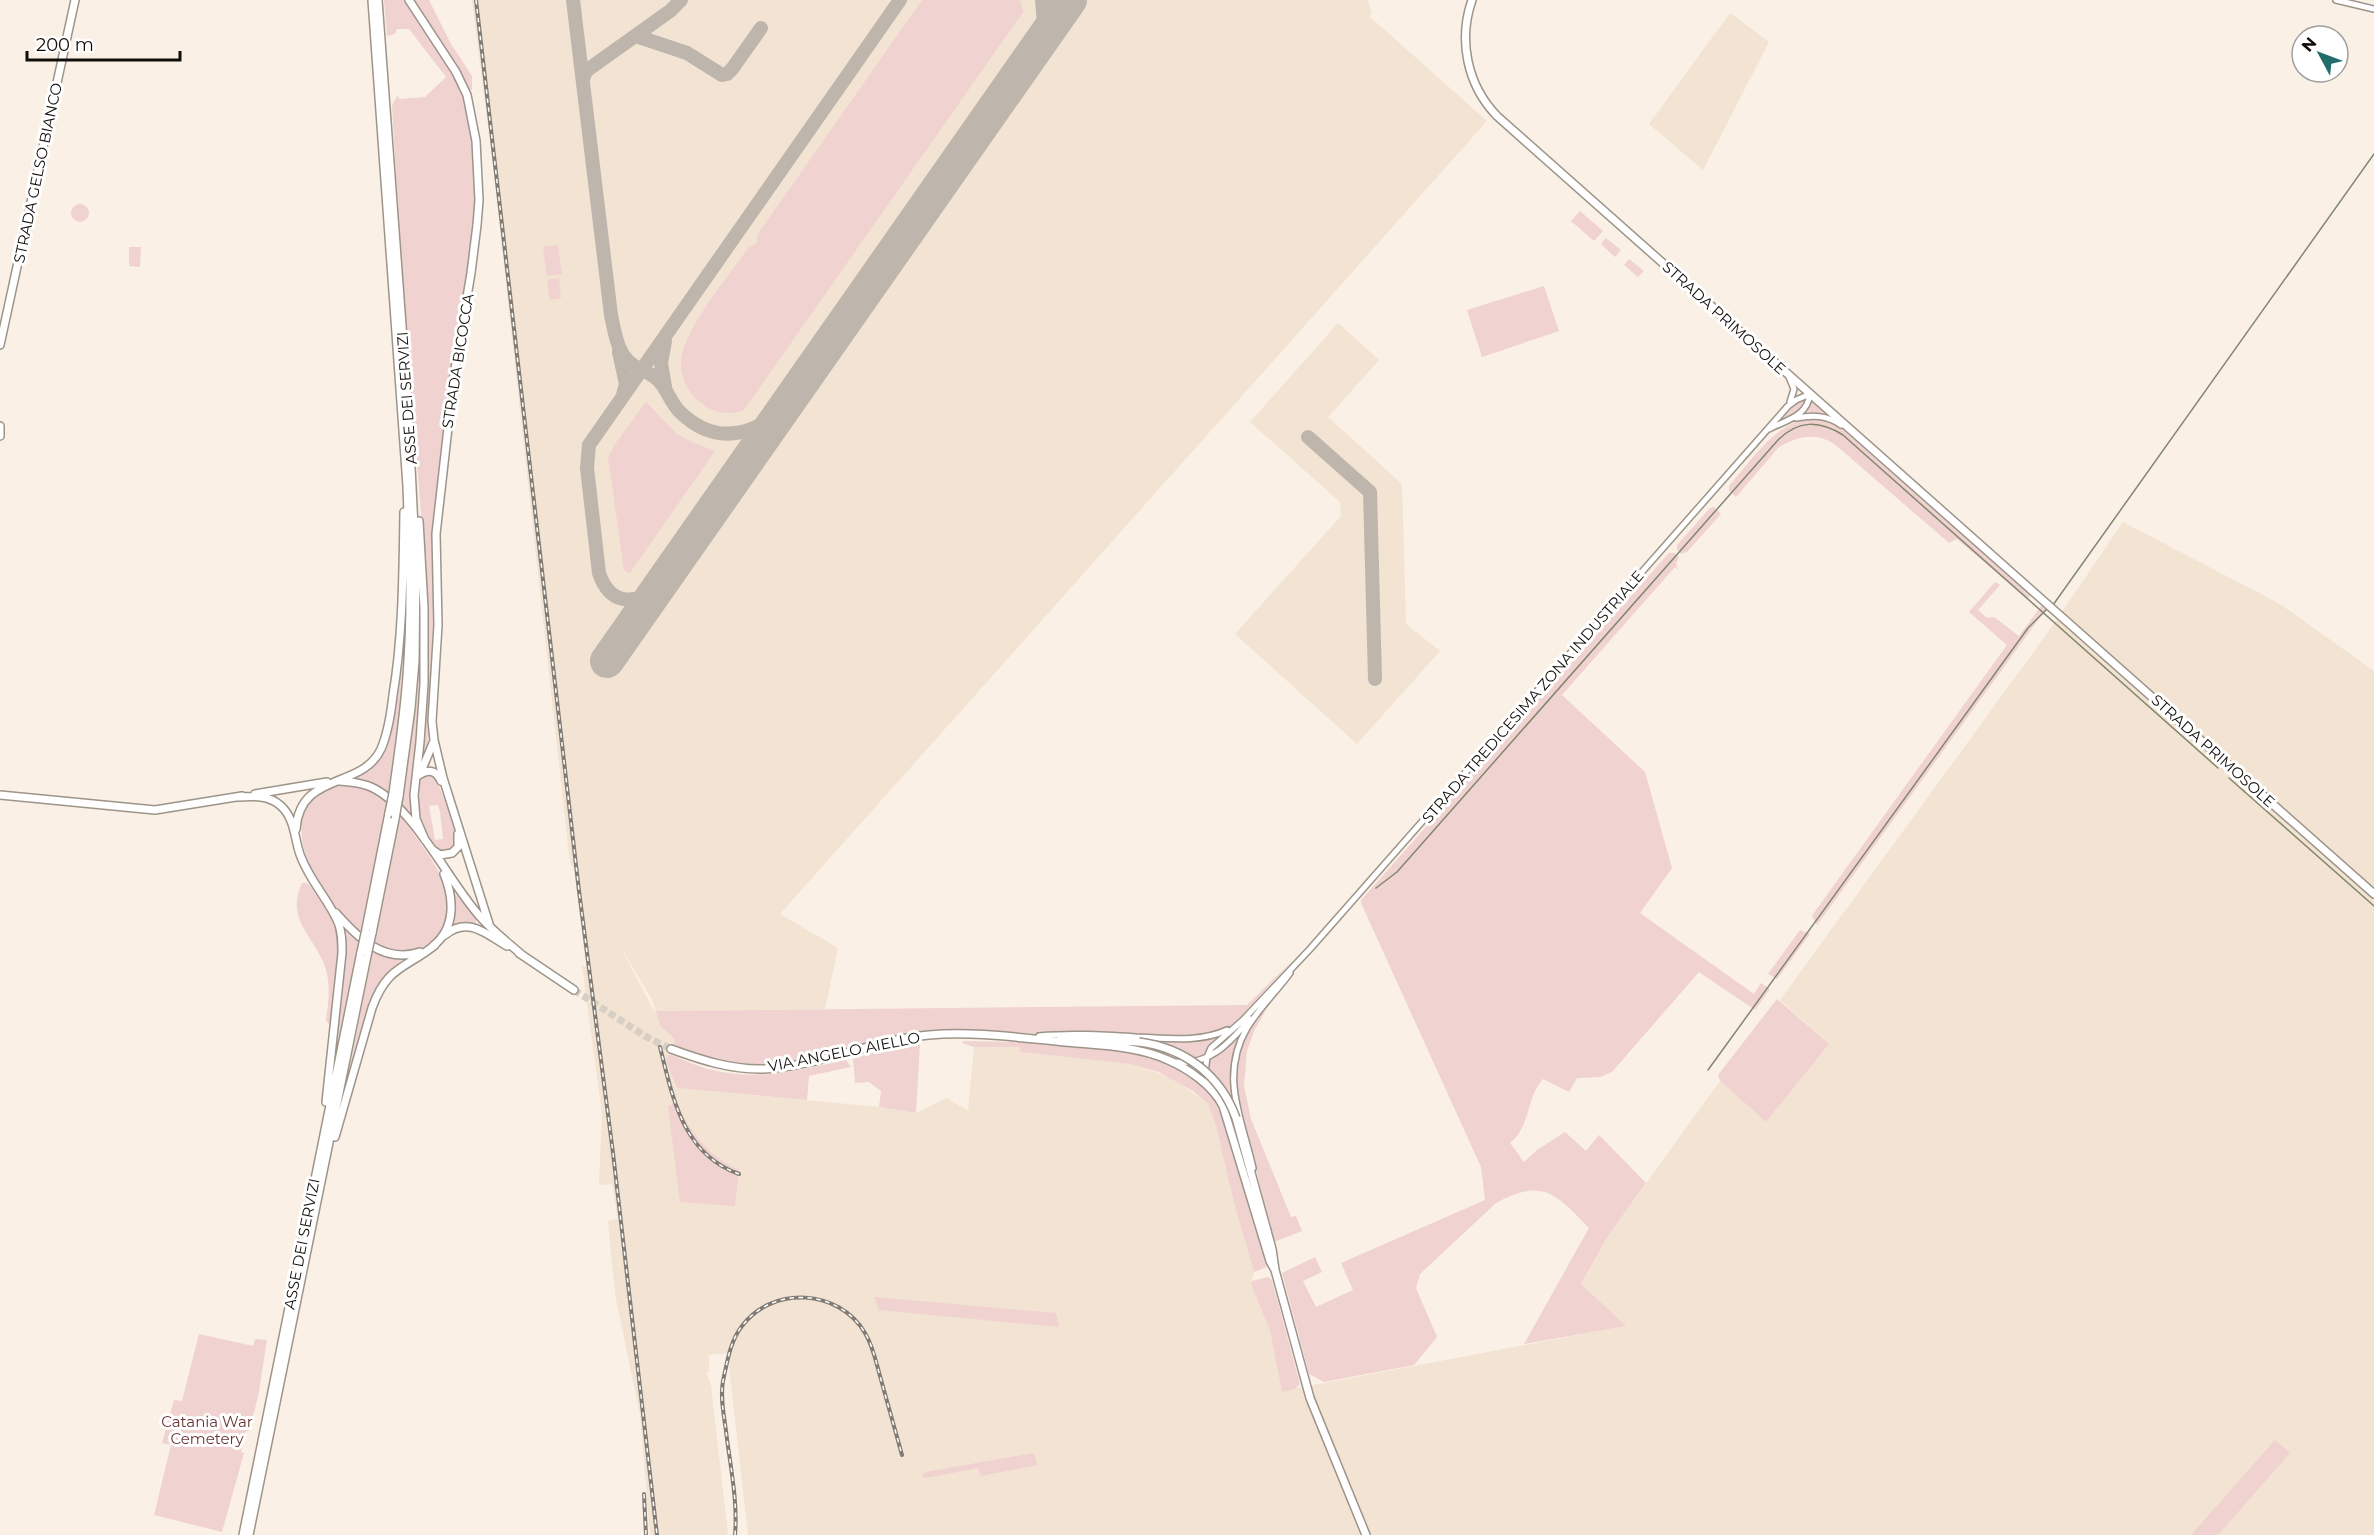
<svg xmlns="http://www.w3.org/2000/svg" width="2374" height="1535" font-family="Montserrat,sans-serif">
<rect width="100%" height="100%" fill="#faf0e5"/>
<!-- built -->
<path fill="#f2e3d2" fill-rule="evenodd" d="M472,0h896l4,13 -3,3 118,105 -707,793 58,34 -13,61 -169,2 4,15 15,13 -9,23 11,26 202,19 37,6 31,-15 21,13 6,-64h45l1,5 110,12 41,13 37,27 8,22 18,77 20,69 -3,12 19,47 12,60 343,-65 -44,-42 25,-45 114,-158 46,41 63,-78 -49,-44 271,-372 72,-106 157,82 94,67v864h-1626l-19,-169 1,-12 -2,-1 -19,2v16l-3,2 5,12 17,150h-78l-10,-120 -24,-116 -5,-44 -3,-34 10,-2 -6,-35 -13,1 3,-71 -20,-148h4l-12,-99 -3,-1 -3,-20 -75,-681zM618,942l33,56 5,13h-2zM675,1103l12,22 17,22 18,15 17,8 -59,32z
M1730,13l39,29 -66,128 -54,-46z
M1338,323l41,37 -51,57 74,67 4,140 34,27 -83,93 -122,-110 106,-118 -1,-14 -90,-80z"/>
<!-- green -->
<path fill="#f0d2d1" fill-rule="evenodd" d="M384,0h21c32,48 61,82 68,141 10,80 -10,157 -22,235 -6,43 -12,87 -16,131 -4,35 -1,70 0,105 1,27 -2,54 -4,81 -1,28 0,50 -11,76l7,-132 -2,-73 -25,-316 -8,-143 6,-10 1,4 26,-2 21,-20 -37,-48h-12l-2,5 -8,2z
M413,0h16l22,44 21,32v14l-4,-1 -8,-19z
M922,0h98l3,12 -279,398c-14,6 -31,3 -43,-7 -15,-11 -23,-31 -19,-49 8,-33 47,-78 66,-106l9,-5v-8z
M71 213a9 9 0 1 1 18 0a9 9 0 1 1-18 0Z
M1580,211l23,20 -9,10 -23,-20z
M1606,238l15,12 -6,7 -14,-13z
M558,245l4,29 -15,2 -4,-29z
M129,247h12l-1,20 -11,-1z
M1629,259l15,12 -6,6 -14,-12z
M559,278l2,20 -11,2 -3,-20z
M1544,286l15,45 -77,26 -15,-47z
M1804,398l3,1c-2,10 -14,18 -24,19l12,-14z
M1812,400l16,14 -22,-2z
M646,402l31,32 17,9 21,8 -85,122 -6,-3 -16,-113 7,-13z
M1810,418l16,2 15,8 190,167 -4,4 -70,-60 -8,4 -111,-96c-19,-15 -38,-12 -59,0l-43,50 -7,-6v-5c23,-26 45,-62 81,-68z
M1714,507l7,7 -34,38 -6,2 -4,-4v-5l33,-37z
M1669,553h5l5,4 -3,6 2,7 -3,-3 -113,128 83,77 27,96 -32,45 114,81 7,-11 9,6 -15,21 -56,-38 -87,100 -12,5 -23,1 -8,14 -26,-13c-17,18 -12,47 -33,64l14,19 13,-12 28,-18 21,19 13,-16 47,48 -40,56 -25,45 45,42 -102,18 65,-116c-34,-35 -46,-50 -93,-25l-76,71 -4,14 21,49 -23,28 -90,17 -15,-8 -27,-101 33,-16 7,15 -19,9 13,26 37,-17 -12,-27 144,-63 -4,-33 -120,-264v-3z
M1995,582l5,3 -22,25 9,8 7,-1 25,19 23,-31 4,4 -229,316 -5,-9 4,-6 191,-265 -38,-33z
M406,596l-6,112 -11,78 14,12 14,-99 4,-101v94l-11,108 4,23 -26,-28 -40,-16 14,-5 10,-8 17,-32 11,-60z
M427,773l8,3c6,16 27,59 18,74l-12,3c-20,-12 -37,-65 -14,-80zM438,805l2,7 3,27 -8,1 -6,-34z
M341,785c11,-1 17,0 28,5 20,9 36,31 47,47 20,28 49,67 21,99 -7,8 -17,14 -25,15 -10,1 -20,1 -30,-3 -40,-17 -108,-110 -69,-149 7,-8 17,-13 28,-14zM385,811l13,12 -23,112 -13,-9z
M302,883h5l4,4c10,15 23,31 27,49 4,22 -5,64 -8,88l-4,-3c2,-17 5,-34 0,-51 -9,-32 -42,-49 -24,-87z
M453,891l23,27v7l-16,-2 -9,2 3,-20z
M341,923c19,18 35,37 64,35l-21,18 -13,22 -26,94 26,-132 -14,-10 -25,119z
M1800,930l10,4 -33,45 -9,-5z
M1292,961l-61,66 -9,5 -30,6 -261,-7c-63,7 -123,38 -187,34 -25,-2 -49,-11 -72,-18l3,-8 -15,-13 -4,-15 591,-6z
M1777,999l52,45 -63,78 -46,-41 -2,-6z
M1266,1010l-12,21 -7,20 -3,35 7,33 40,98 5,-1 6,15 -28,11 -38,-153c-2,-28 6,-61 30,-79z
M1245,1028c-16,34 -16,47 -9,83l-11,-22 -19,-21 2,-10 19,-10z
M1221,1036l-10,9 -6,11 -17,5h-8l-20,-6 -67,-13 47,-3h67z
M964,1041c70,2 220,-5 257,67 10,18 13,42 18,61 8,30 17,58 27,87l1,11 -13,5 -20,-69 -18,-77 -8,-22 -15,-13 -34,-19 -29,-8 -110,-12 -1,-5h-45l-12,-4z
M920,1043l-4,70 -37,-6 2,-16 -12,-9 -14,1 -2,-24 33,-10z
M669,1054c13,5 26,11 39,15 46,13 93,1 138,-9l5,7 -42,9 -2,24 -130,-12 -11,-26z
M676,1103c16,31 31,52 63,67l-4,36 -55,-4 -12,-96z
M1268,1277l4,3 28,104 -5,5 -13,3 -12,-61 -19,-47 1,-3z
M874,1297l182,16 3,14 -180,-17z
M199,1334l54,12 2,-7 12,1 -9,57 -9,34h-3l-5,21 3,1 -22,79 -68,-17 17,-70 -9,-2 12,-43 8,1z
M2275,1440l15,13 -72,82h-27z
M1034,1453l3,12 -56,11 -3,-8 -52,10 -4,-2 3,-4z"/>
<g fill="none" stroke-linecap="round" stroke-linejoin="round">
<!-- stream -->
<path stroke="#82876e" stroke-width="1.5" d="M2053,605l321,-451
M2229,778l145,128
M1376,888l21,-16 15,-17 366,-415c20,-20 41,-20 65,-5l375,333
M1708,1070l320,-442 19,-19"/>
<!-- taxiway -->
<path stroke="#beb6ac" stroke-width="14" d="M573,0l38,315c4,18 6,39 22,50 9,6 20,8 27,17 8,9 11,22 21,31 38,36 82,21 111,-16
M636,36l51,17 35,22 5,-1 5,-5 29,-41
M1037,46l7,-22 -2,-24
M583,79l3,-8 84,-60 11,-11
M665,341l-4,22 4,24
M619,352l7,32 -3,11
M1308,437l62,55 5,187
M656,590c-25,16 -47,13 -57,-17l-12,-105 2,-23 311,-445"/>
<!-- runway -->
<path stroke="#beb6ac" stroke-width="34" d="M607,661l463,-661"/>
<!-- major-tunnel -->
<path stroke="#d7cec4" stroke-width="7" stroke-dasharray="7 3.5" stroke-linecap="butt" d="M574,990l71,46 26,13"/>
<defs>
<path id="minor" d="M2336,0l38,9
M1789,377l5,12 -4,13
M1796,418c17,-3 31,-3 45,7
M1039,1036c32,-3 64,-1 97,1 30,1 63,6 91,-7
M1176,1062c34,4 54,-20 74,-43
M1213,1088l-8,-15 2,-16 4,-9 31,-27 68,-72 478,-543 8,-6 14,-6c-3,23 -24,26 -41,35
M1253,1168c-11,-49 -34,-92 -6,-140 12,-20 30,-37 43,-55"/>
<path id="major" d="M372,0l35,486c2,58 5,116 1,174 -2,45 -9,89 -15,133
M378,0l30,407 8,160 -1,94 -4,47 -12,88
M409,0l47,72 11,23 9,46 3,59 -2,25 -6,48 -17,102 -18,159 2,91 -6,96 2,19 9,38 47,149
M1472,0c-14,40 -5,85 25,116l877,778
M0,345l75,-345
M0,426v10
M419,521l5,87v76l-4,58 -6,53 2,24 9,21
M420,774l13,-31
M419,775c10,-6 17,-5 22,6
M339,781c12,1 25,2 36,8 39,21 73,90 102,124 13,16 29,28 44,41
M255,794l72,-12
M0,795l155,15 87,-14
M238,797c16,-1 31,-2 43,9 15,14 13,34 20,51 9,24 27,42 37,65 4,10 4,20 4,31l-16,149
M296,829c4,-58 66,-39 85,-80 7,-16 10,-36 12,-54 10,-60 10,-122 11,-183
M433,850l7,5 12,-2 6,-6v-13
M336,913c22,25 48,51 84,39
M366,929l23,-116
M372,933l23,-114
M445,935c23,-19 41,-1 62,11
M433,946c23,-18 21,-48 11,-72
M519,953l55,37
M1061,1037l78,5
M671,1049c30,11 61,21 93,20 56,-3 109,-29 165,-34 45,-4 92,3 136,7 33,3 73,4 103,18 21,9 45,26 55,46l47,155 5,9
M1236,1118l36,131 3,21 35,128 56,137
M335,1137l37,-129c15,-42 33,-39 63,-63
M243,1535l118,-583
M249,1535l118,-579"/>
</defs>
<!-- minor casing -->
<use href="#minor" stroke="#9d948a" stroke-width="8"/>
<!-- major casing -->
<use href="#major" stroke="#9d948a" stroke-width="10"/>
<!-- minor -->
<use href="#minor" stroke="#fff" stroke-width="5"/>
<!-- major -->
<use href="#major" stroke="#fff" stroke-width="7"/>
<defs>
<path id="rail" d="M476,0l103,891 34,262 44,382
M660,1047c13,52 23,107 79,127
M644,1494l2,41
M735,1535c3,-34 -5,-70 -9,-104 -2,-16 -6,-33 -3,-50 4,-18 7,-40 19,-55 31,-41 97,-37 123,7 8,13 11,29 15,43 7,26 15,53 22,79"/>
</defs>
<!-- rail casing -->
<use href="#rail" stroke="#817b73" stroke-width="4"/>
<!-- rail -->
<use href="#rail" stroke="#fff" stroke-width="1.5" stroke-dasharray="4.5" stroke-linecap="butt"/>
<defs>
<path id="major-bridge" d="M389,813l4,-20
M395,819l4,-23
M361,952l5,-23
M367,956l5,-23
M1139,1042c45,6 81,32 97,76"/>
</defs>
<!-- major-bridge casing -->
<use href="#major-bridge" stroke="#9d948a" stroke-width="10" stroke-linecap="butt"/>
<!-- major-bridge -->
<use href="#major-bridge" stroke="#fff" stroke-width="7"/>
</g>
<g text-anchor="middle" stroke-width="6" stroke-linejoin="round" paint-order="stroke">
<!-- street labels -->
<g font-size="15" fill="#110e0a" stroke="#fff">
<text transform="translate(38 173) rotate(-78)" y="5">STRADA GELSO BIANCO</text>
<text transform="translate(1724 318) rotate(42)" y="5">STRADA PRIMOSOLE</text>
<text transform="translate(458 361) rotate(-81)" y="5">STRADA BICOCCA</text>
<text transform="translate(407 398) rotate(-94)" y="5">ASSE DEI SERVIZI</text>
<text transform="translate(1533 697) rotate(-49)" y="5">STRADA TREDICESIMA ZONA INDUSTRIALE</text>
<text transform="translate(2213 751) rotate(42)" y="5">STRADA PRIMOSOLE</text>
<text transform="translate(844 1052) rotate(-11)" y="5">VIA ANGELO AIELLO</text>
<text transform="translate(302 1244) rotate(-79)" y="5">ASSE DEI SERVIZI</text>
</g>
<!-- park labels -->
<g font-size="15" fill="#6a3434" stroke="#fff">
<text x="207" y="1427">Catania War<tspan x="207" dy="17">Cemetery</tspan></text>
</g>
</g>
<!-- north arrow -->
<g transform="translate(2320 54) rotate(311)"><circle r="28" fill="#ffffff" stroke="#a09f9d" stroke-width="1.5"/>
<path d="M0-4.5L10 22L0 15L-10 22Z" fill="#216d6b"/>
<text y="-9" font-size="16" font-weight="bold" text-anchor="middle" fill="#110e0a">N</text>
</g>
<!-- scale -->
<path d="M27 51v9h153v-9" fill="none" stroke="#110e0a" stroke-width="3"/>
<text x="36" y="51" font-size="18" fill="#110e0a" stroke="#ffffff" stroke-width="4.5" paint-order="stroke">200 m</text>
</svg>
